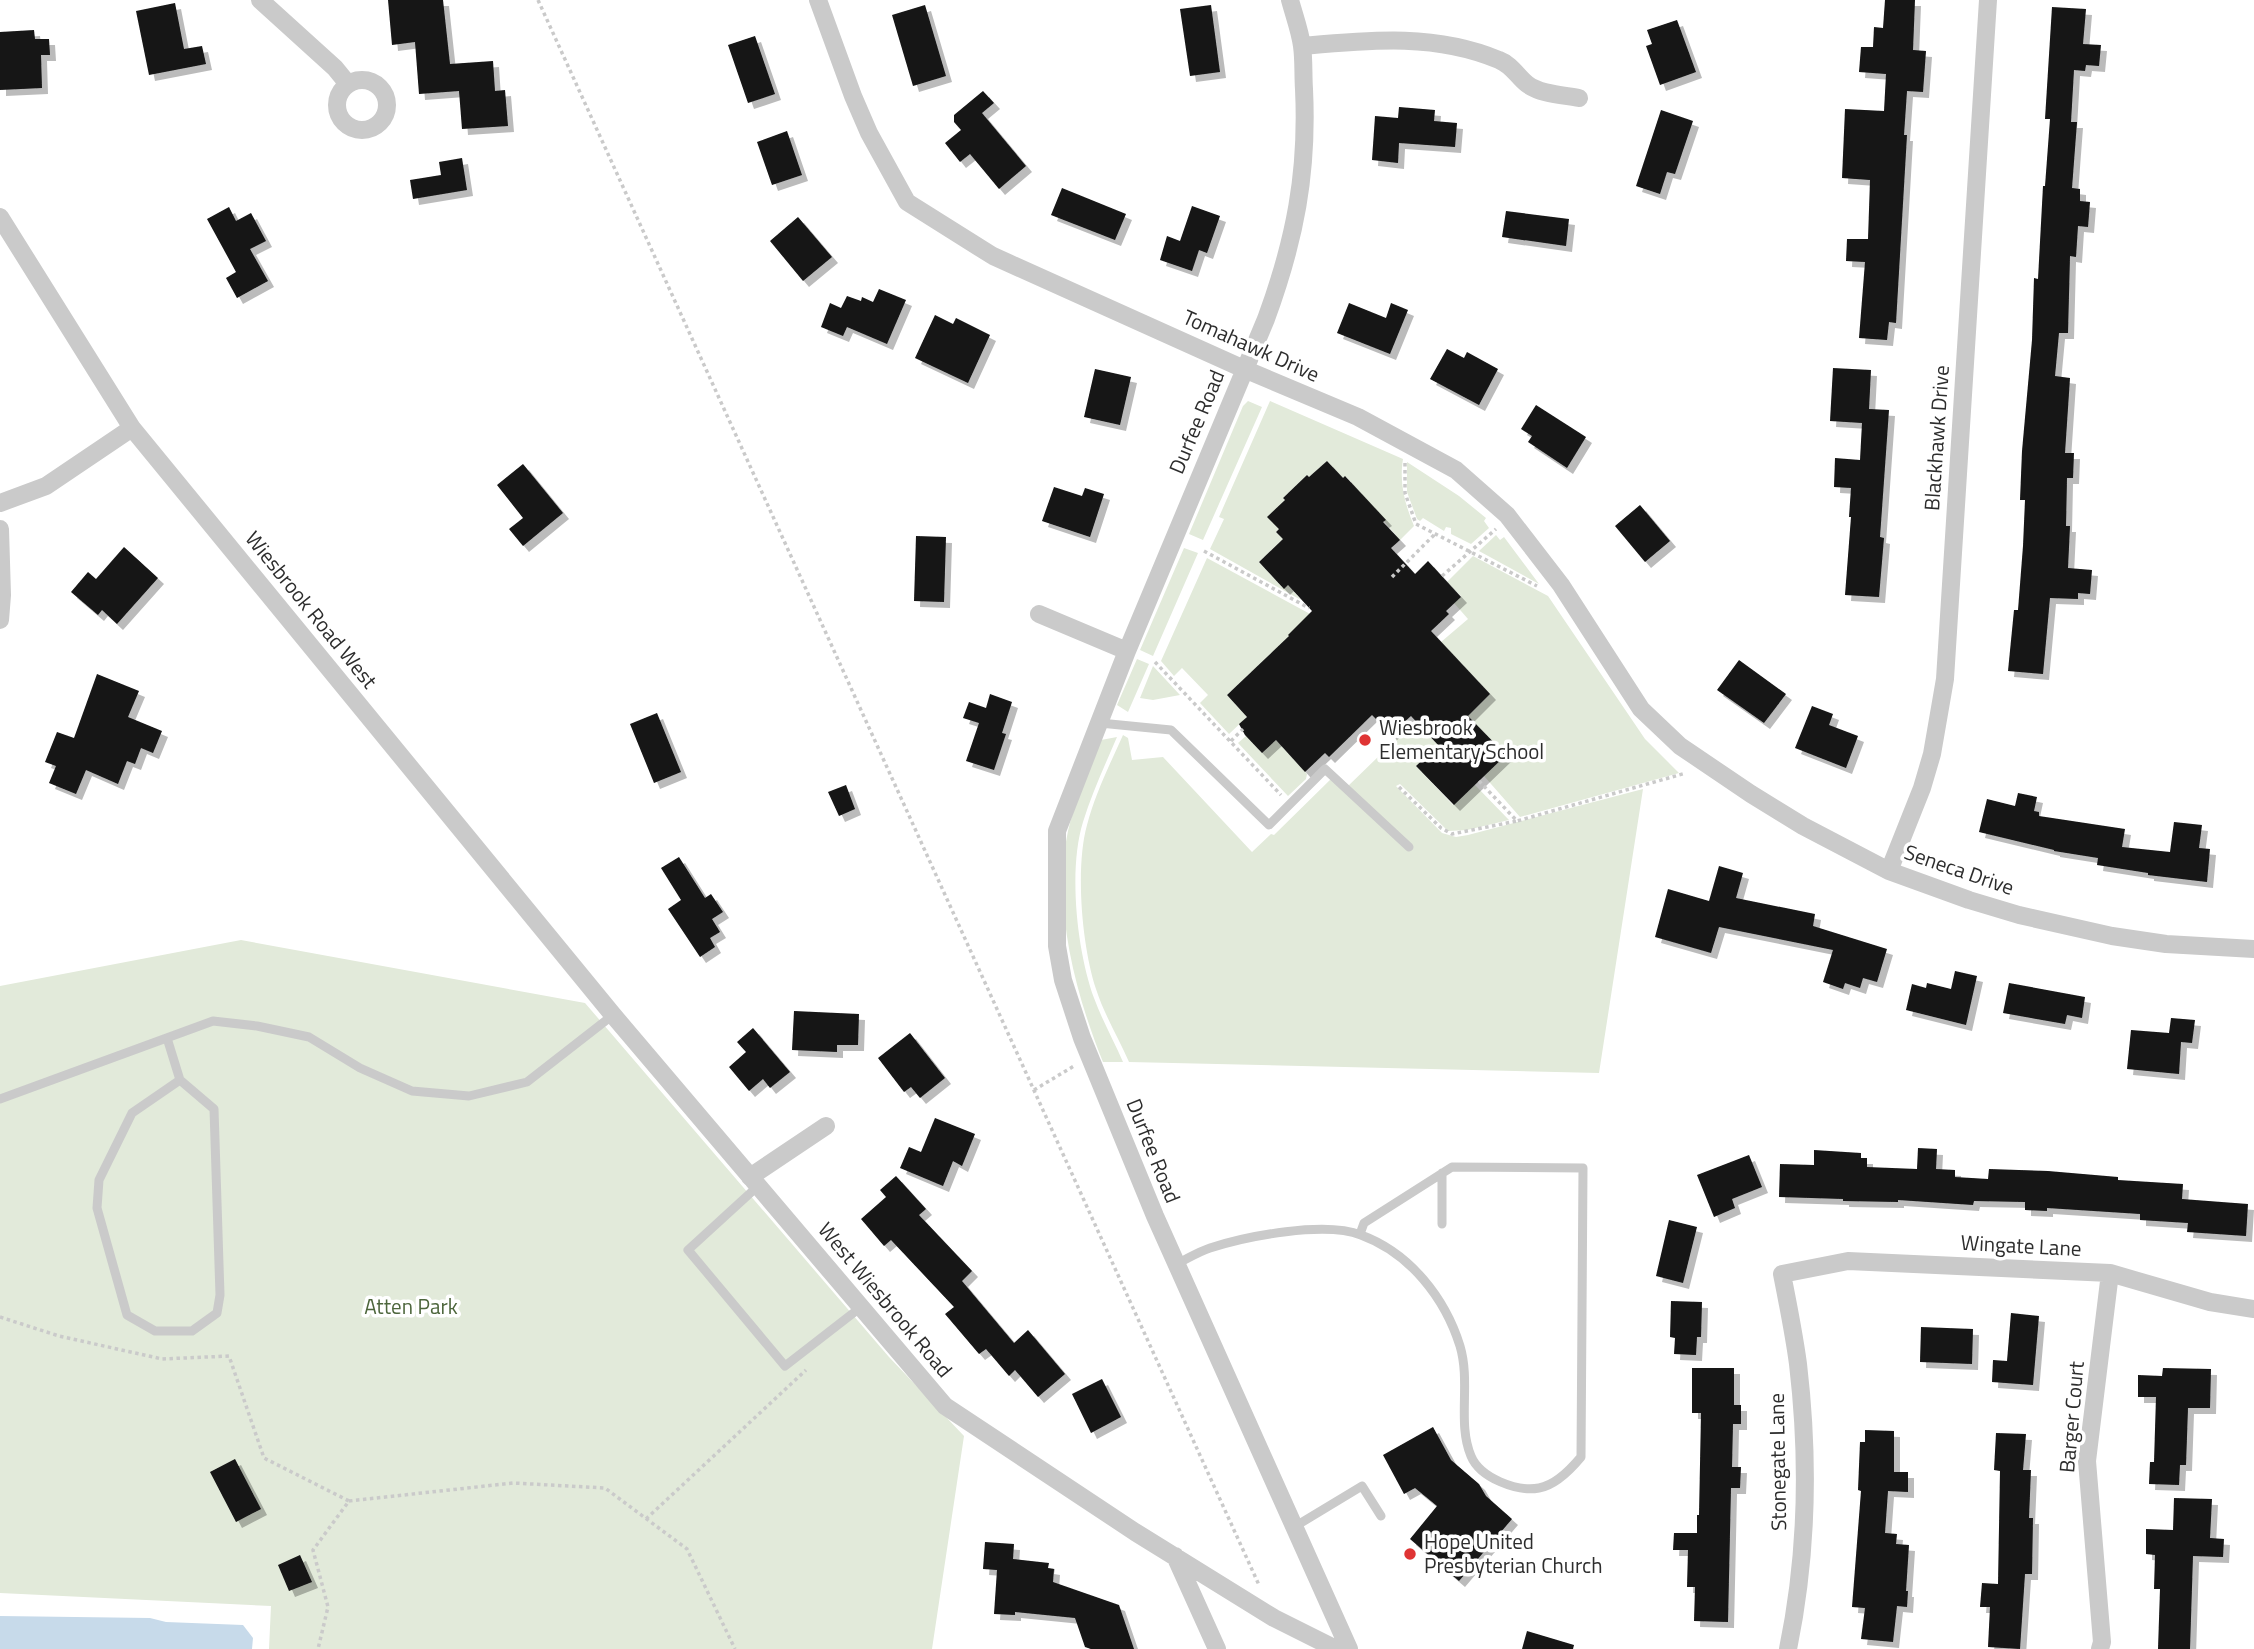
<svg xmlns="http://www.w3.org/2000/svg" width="2254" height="1649" font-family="'Titillium Web',sans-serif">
<defs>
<filter id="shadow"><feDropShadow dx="6" dy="6" stdDeviation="0" flood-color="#0004"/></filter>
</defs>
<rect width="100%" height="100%" fill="#fff"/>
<!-- green -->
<path fill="#e2eada" d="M1248,401l14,6 -59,133 -14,-6 54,-128z
M1270,401l133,58c-4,25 2,45 11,67l-14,14 -50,-59 -4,-4 -3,1 -16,-17 -18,16 -2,-2 -24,23 2,2 -17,17 11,12 -3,3 7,7 -24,23 24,26 5,-3 13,15 -91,-51 14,-30 -5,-2z
M1407,462l52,34 27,22 -2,3 5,7 -18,16 -20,-10v-6l-5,-1 -2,4 -21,-13 -3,3 -3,-2 -10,-27z
M1496,535l4,5 4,-3 35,47 -60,-33z
M1184,548l14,5 -45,103 -13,-6z
M1473,556l75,40 97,143 34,34 -159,44 -36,-41 22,-21 -38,-39 22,-22 -49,-52 27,-23 -14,-16 7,-7 -14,-14z
M1207,558l105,57 -85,80 20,22 -18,17 -29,-31 8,-8 -26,-27 -8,8 -13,-15z
M1137,659l12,5 -21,48 -11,-7z
M1153,666l27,29 -27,5 -13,-2z
M1415,721l23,24 -22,21 37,39 22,-20 34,35 -42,10 -19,1 -48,-47 -4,2 46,47 14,4 12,-2 175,-46 -44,284 -470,-11c-11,-25 -25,-48 -33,-73 -14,-42 -21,-121 -9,-164 8,-31 23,-61 36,-90l5,3 4,22 31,-3 89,95 19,-18 3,1 59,-58 13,11z
M1246,736l16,17 14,-13 31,34 -1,5 -18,17 -50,-53z
M1117,737c-12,28 -25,56 -34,85 -15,48 -6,129 11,176 8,22 20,43 29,64h-20c-28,-69 -51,-157 -35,-231 7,-31 22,-62 33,-91z
M241,940l344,63 304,354 75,79 -32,213h-663l2,-43 -271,-13v-607z"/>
<!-- water -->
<path fill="#c7daea" d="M0,1616l150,2 16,4 77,3 10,13 -1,11h-252z"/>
<!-- building -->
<path fill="#141414" filter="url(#shadow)" d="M388,0h55l7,64 43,-3 2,30 10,-1 3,36 -46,3 -3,-38 -40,3 -4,-52 -23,3z
M1885,0h30l-2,50 13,1 -3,41 -16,-1 -3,44h3l-11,188 -7,-1 -2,18 -28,-2 6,-76 -19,-1 1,-22h21l2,-59 -28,-2 3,-69 39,2 2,-37 -27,-2 2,-25h12l1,-20 9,1z
M175,3l9,46 18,-3 4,18 -57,11 -13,-64z
M925,5l21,71 -33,10 -21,-71z
M1211,5l9,67 -30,4 -10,-67z
M2052,7l34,2 -3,35 18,1 -2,21 -13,-1 -1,6 -11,-1 -3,52h6l-5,66 8,1v12l10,1 -2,25 -10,-1 -2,31 -6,-1 -2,77h-9l-4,43 15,2 -5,75h9l-1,25h-6l-1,48h4l-2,42 24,2 -2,24 -12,-1v6l-28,-1 -7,76 -35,-3 6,-61h4l5,-64 2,-46h-5l2,-49 10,-111 2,-62 4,1 5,-93h2l5,-67h-5z
M1677,20l19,52 -36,13 -14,-39 6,-2 -5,-14z
M34,30l1,9h14l1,16h-9l1,33 -42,2v-58z
M755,36l20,58 -27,9 -20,-58z
M983,91l11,12 -12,10 44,53 -27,23 -29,-35 -10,8 -15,-19 16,-13 -7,-8v-7z
M1399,107l36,3 -1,11 23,2 -2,24 -56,-4 -1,20 -26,-3 3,-44 23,2z
M1661,110l32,11 -18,53 -8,-2 -7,22 -24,-8z
M787,131l15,44 -30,10 -15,-43z
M462,158l5,32 -54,9 -3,-19 31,-5 -2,-13z
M1062,188l64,26 -11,26 -64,-25z
M1192,206l28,10 -13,37 -8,-3 -7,21 -32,-11 7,-24 13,5z
M229,207l7,14 15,-8 15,28 -16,8 18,32 -31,17 -11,-20 10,-6 -29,-53z
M1506,211l63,8 -3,27 -64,-9z
M798,217l34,40 -29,24 -33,-40z
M879,289l27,11 -19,44 -40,-17 -4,9 -22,-9 9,-24 11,5 6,-12 14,5 1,-4 11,5z
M1349,303l37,15 5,-15 17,7 -18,44 -53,-21z
M935,315l18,9 3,-6 34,17 -22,48 -53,-25z
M1447,349l17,9 3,-6 31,17 -19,36 -49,-26z
M1833,368l38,2 -2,39 20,1 -9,127 4,1 -5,59 -34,-2 6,-78h-2l2,-29 -17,-1 1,-29 25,2 2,-37 -32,-2z
M1095,369l36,8 -11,48 -36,-8z
M1536,405l50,32 -19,31 -39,-26 4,-6 -11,-7z
M1327,461l16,17 2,-2 41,44 -3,2 17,18 -9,8 24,26 13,-13 33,36 -15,14 3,3 -18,17 59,63 -22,22 38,39 -52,50 -38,-39 22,-21 -27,-29 -20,18 -19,-19 -43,42 -4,-4 -20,19 -29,-32 -14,13 -17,-18 -6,-11 8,-7 -20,-22 62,-59 -1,-1 24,-24 -24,-26 -4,4 -25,-27 24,-23 -7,-7 3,-3 -12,-12 18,-17 -2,-2 24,-23 2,2z
M523,464l40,49 -40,33 -14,-17 14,-11 -26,-33z
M1054,487l28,9 3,-8 19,6 -14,43 -48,-16z
M1640,505l30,36 -25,21 -30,-36z
M916,536l30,1 -2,65 -30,-1z
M124,547l34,31 -41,46 -15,-14 -4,5 -27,-23 17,-20 8,7z
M1739,660l47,34 -22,29 -47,-33z
M97,674l42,17 -11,26 34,14 -9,22 -12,-5 -6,16 -8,-3 -9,23 -32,-14 -10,24 -27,-11 7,-17 -11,-4 12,-30 17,6z
M990,694l22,8 -10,31 4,1 -12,36 -28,-9 13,-38 -16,-5 6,-16 17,6z
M1812,706l21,8 -4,11 29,11 -12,32 -51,-20z
M657,713l24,59 -27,11 -24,-59z
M846,785l9,24 -16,7 -11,-24z
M2018,793l19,4 -3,14 5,1v4l86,13 -3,18 48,5 4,-30 28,3 -3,23 11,1 -3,33 -59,-7v-2l-51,-8 1,-7 -44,-7v-1l-75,-18 8,-33 28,7z
M679,857l26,41 6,-4 12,18 -11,7 8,13 -10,6 5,9 -15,10 -32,-48 13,-9 -20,-32z
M1719,866l24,7 -7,25 79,16 -2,12 74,23 -10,33 -14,-4 -3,10 -15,-5 -2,6 -20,-7 10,-32 -114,-23 -8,26 -56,-16 13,-48 41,12z
M1955,971l22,5 -11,49 -60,-15 6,-26 14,4 1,-5 24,6z
M2009,983l76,14 -3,21 -15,-3 -2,9 -62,-11z
M794,1011l65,3 -1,31h-21v7l-45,-2z
M2171,1018l24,2 -3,23 -11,-1 -2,32 -52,-5 4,-39 38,3z
M753,1028l37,44 -20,16 -7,-9 -14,12 -20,-24 17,-15 -9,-10z
M910,1033l35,45 -25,20 -9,-11 -7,5 -26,-34z
M935,1118l40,16 -13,32 -9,-5 -10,25 -43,-18 9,-21 12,5z
M1918,1148l19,1 -1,20 19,1v7l33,2 1,-10 59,2 70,6v3l65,4 -1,15 66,5 -2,32 -59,-4 1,-9 -48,-3v-6l-93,-6v3l-22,-1v-8l-51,-1 -1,4 -75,-5v2l-55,-1v-2l-64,-2 1,-33 34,1v-15l47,3v5h6v9l50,2z
M1749,1155l13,32 -30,12 3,9 -21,9 -17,-42z
M896,1176l30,33 -7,6 53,56 -10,10 52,62 14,-13 37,44 -27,23 -23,-27 -6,6 -23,-27 -7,5 -34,-40 9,-7 -63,-67 -7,6 -23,-27 25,-22 -6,-7z
M1669,1220l28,7 -14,56 -27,-7z
M1671,1301l31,1 -1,35h-4l-1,18 -22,-1 1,-16 -5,-1z
M2011,1313l28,3 -6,69 -41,-3 1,-22 14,1z
M1921,1327l52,2 -1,35 -52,-2z
M1692,1368h42v37h7v19h-8l-1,43h9l-1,21h-9l-3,134 -34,-1 1,-34h-8l1,-37h-15l1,-17h23v-18h2l2,-102h-9z
M2163,1368l48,1 -1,39h-22l-2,57h-6l-1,20 -30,-1 1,-22h4l2,-65h-18v-22l24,1z
M1102,1379l19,38 -30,16 -19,-39z
M1433,1427l18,33 28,24 7,12 26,23 -53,62 -49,-42 27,-33 -22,-18 -11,6 -21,-39z
M1865,1430l29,1v41h14v20l-20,-1 -3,42 12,1 -1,10 13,1 -3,46h2l-1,16 -10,-1 -4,36 -32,-3 4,-31 -13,-1 9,-116 -3,-1 2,-48h5z
M1996,1433l30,1 -3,36h8l-2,48h4l-1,56h-7l-5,75 -32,-2 2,-40h-10l2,-24 16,1 2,-113 -6,-1z
M235,1459l26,50 -25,13 -26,-50z
M2174,1498l38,1 -2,39 14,1 -1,18 -30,-1 -3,93h-32l2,-60h-6l1,-34 -9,-1v-25l27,1z
M985,1542l29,2 -1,15 36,4 -1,5 6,1 -1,13 66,23 15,44h-43l-6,-2 -10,-29 -60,-6v3l-21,-1 3,-44 -14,-1z
M300,1555l12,27 -23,9 -11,-26z
M1527,1631l47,14 -1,4h-51z"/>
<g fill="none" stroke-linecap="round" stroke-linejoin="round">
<!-- path -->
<path stroke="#cacaca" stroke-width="3.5" stroke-dasharray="3.5 3.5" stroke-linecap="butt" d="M538,0l721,1585
M1405,463v30l11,31 121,62
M1204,551l105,57
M1442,576l54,-47
M1392,577l44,-44
M1155,662l126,133
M1231,741l12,-12
M1479,781l38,40 169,-48
M1399,787l42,41 11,6 65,-13
M1034,1090l40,-24
M0,1317l59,19 103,23 67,-3 35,102 85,43 -36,49 15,57 -10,42
M349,1501l164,-18 92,5 82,61 48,100
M646,1519l160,-149"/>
<!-- service -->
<path stroke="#cacaca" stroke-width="9" d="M1100,723l71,7 98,95 56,-56 84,78
M167,1038l13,42 34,29 6,186 -3,18 -25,18h-37l-28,-16 -30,-107 2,-28 33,-67 48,-33
M0,1099l213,-78 44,5 52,11 51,31 52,23 57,5 58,-14 86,-67
M1442,1173v51
M758,1186l-70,64 97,116 76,-59
M1176,1264c11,-5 22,-12 34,-16 37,-12 115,-27 151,-13 49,18 84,63 99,111 11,37 -3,77 11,110 9,22 46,36 68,32 17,-3 32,-19 42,-31l2,-289 -131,-1 -88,56 -4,11
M1294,1527l68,-41 19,30"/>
<!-- minor -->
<path stroke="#cacaca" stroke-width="18" d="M260,0l75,68 13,16
M818,0l35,96 16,37 38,69 86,54 251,113 114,48 98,53 51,45 54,70 80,124 39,37 71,48 52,32 86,45 80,29 50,15 93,21 54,8 88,5
M1290,0c4,15 10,31 12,46 2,14 1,29 2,43 4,84 -9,151 -38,230l-139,332 -70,180v115l6,34 19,58 73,178 194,433
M1302,46c67,-6 133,-13 197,14 13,5 18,16 28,24 13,10 36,11 52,14
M337 105a25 25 0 1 1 50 0a25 25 0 1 1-50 0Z
M0,217l132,211 481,587 332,391 190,126 139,86 62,31
M0,503l46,-17 86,-58
M0,529l2,66 -2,25
M1039,614l88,37
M1889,871l33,-83 10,-34 13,-75 43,-679
M750,1177l76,-51
M1175,1556l42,93
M1788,1649c19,-92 21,-191 10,-285 -4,-30 -10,-60 -16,-90l66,-13 262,12 100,29 44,7
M2100,1649l2,-7 -15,-181 23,-188"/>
</g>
<!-- markers -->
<g fill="#df3434" stroke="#fff" stroke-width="2.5">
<circle cx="1365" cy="740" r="7"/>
<circle cx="1410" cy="1554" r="7"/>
</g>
<g text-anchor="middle" stroke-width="7" stroke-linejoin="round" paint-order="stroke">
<!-- street labels -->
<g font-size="21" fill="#2d2d2d" stroke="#fff">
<text transform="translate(1251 346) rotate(24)" y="7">Tomahawk Drive</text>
<text transform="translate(1197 422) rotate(-67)" y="7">Durfee Road</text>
<text transform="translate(1937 438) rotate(-86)" y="7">Blackhawk Drive</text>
<text transform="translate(311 610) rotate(51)" y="7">Wiesbrook Road West</text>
<text transform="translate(1959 870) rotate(19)" y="7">Seneca Drive</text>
<text transform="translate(1153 1151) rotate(68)" y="7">Durfee Road</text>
<text transform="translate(2021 1246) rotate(3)" y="7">Wingate Lane</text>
<text transform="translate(885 1300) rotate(50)" y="7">West Wiesbrook Road</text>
<text transform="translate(2072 1417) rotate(-85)" y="7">Barger Court</text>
<text transform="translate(1778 1462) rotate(-91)" y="7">Stonegate Lane</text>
</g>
<!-- poi labels -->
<g font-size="21" fill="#2d2d2d" stroke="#fff" text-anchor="start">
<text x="1379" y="735">Wiesbrook<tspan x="1379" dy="24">Elementary School</tspan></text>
<text x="1424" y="1549">Hope United<tspan x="1424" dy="24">Presbyterian Church</tspan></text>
</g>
<!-- park labels -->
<g font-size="21" fill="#4d663c" stroke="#fff">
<text x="411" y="1314">Atten Park</text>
</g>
</g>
</svg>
